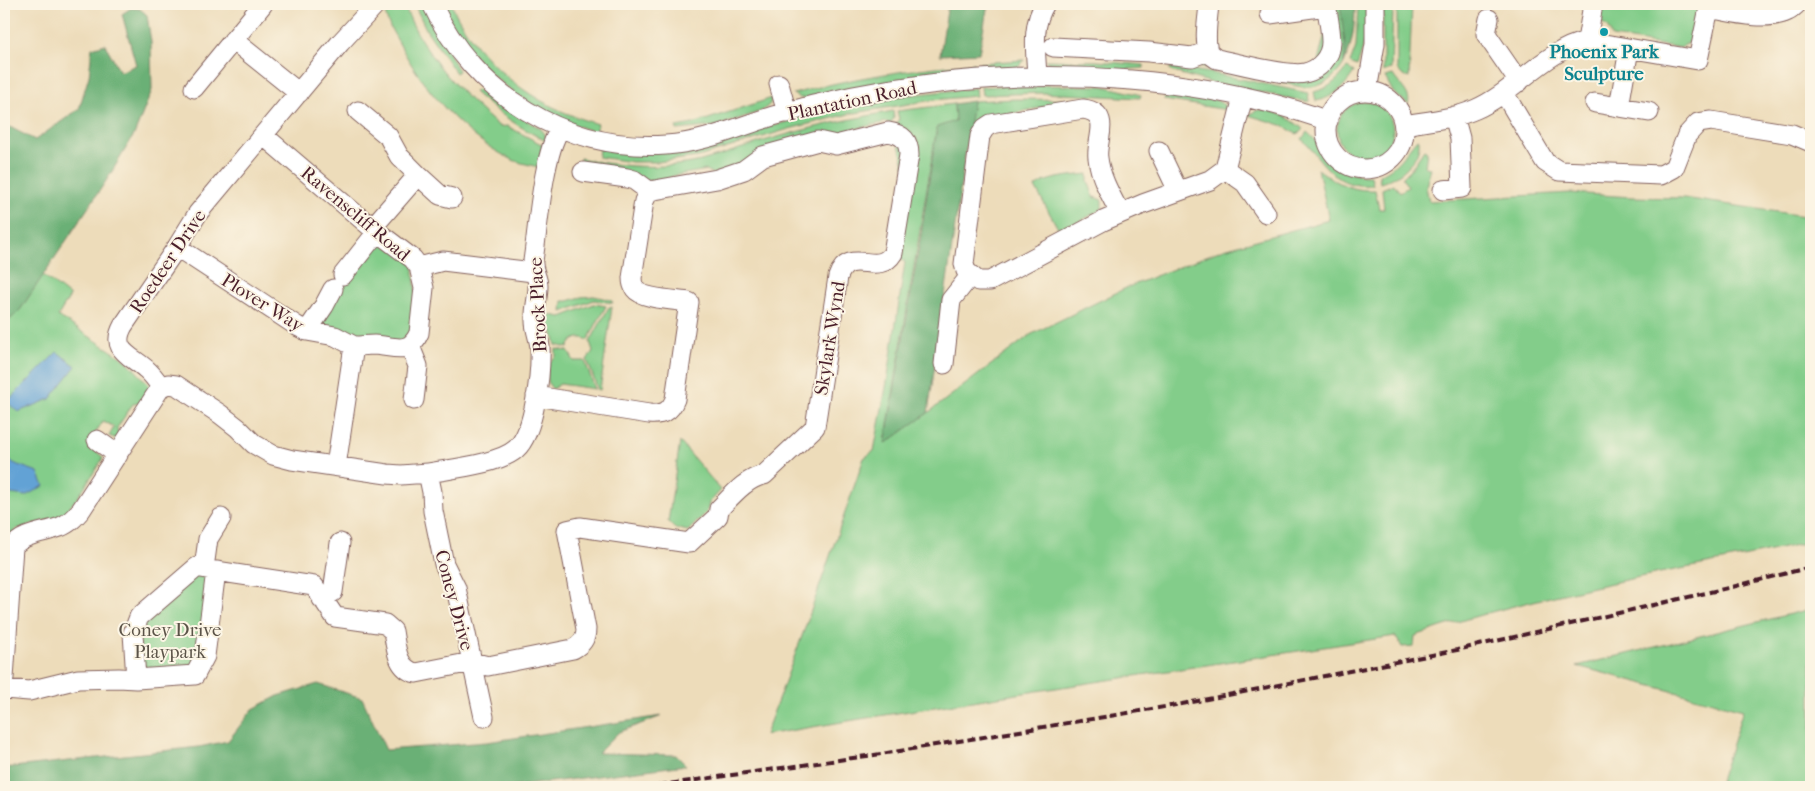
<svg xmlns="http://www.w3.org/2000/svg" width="1815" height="791" font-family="'IM FELL French Canon',serif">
<rect width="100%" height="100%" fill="#fcf5e5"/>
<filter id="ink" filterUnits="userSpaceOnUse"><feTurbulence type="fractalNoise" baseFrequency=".02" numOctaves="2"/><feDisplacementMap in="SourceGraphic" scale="10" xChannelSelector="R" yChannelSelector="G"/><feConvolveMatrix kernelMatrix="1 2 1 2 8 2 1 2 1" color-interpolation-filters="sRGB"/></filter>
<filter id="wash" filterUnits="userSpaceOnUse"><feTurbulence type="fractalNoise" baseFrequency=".0096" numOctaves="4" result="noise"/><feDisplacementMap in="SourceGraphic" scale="20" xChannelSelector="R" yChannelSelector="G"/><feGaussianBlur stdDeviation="1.12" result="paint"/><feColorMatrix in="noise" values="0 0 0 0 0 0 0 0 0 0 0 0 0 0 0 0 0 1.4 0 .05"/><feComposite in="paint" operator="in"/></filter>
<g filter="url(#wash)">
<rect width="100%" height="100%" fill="#eddcba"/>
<!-- green -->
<path fill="#83cd8a" stroke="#66765a" d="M394,4h10c18,50 56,89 96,123l7,-1 36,19 -5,22c-10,-3 -21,-4 -29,-9 -46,-22 -87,-71 -110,-115 -6,-11 -14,-22 -14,-35z
M414,4h9l36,67 -3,2 -29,-42z
M442,4h9c28,60 83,103 147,120l-2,8c-54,-15 -112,-52 -140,-101 -5,-9 -10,-18 -14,-27z
M1332,4h8c2,16 9,44 4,59 -2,5 -6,9 -10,13 -9,9 -20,12 -32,11l-118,-24 15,-3 115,18z
M1358,4h9c1,23 -2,41 -10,62l-7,-3 6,-16z
M1383,4h9l1,7 -2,58 -8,3z
M1397,4h15l-3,74 -6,-2 -6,-7z
M1602,4h91c9,8 6,27 -2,36 -2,3 -7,5 -10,8l-69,-11c-3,-9 -6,-12 -13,-16z
M1024,60c-6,13 -32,10 -44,11l-1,-8z
M1045,60l52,1 47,4v3l-39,3 -45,-2 -7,-2z
M974,63l1,9 -169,26h-6l-7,-4c59,-17 120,-25 181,-31z
M1170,67l42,6 96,20 1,9 -97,-19 -42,-12z
M1347,68l7,4c-9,15 -21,26 -38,29l-2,-9c15,-4 24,-11 33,-24z
M1393,75c5,9 19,19 15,29l-15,-12 -8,-15z
M1019,85l84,1 38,9 -1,3 -97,-5 -61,2 -1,-8z
M975,88l1,8 -43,4 -84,14 -60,15 -91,28 -41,5h-25l-34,-5 1,-8 138,-13 105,-30 58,-10z
M477,90l64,39 4,5 1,7c-27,-14 -49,-28 -72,-49z
M1165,96c19,1 52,-4 63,14l-64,-10z
M772,98l-2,6 -8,7 -45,15 -40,4 -1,-3 17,-3z
M1015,99l81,1 -33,3 -78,16 -9,6 -9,12 6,-36z
M1337 130a28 28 0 1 1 56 0a28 28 0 1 1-56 0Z
M954,104l1,18 -18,5 -52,316 43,-30 102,-78 98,-48 96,-38 105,-29 -11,-51c18,14 34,22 57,21l4,19h5l-2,-20 11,-5 7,8 8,-5 -6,-9 9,-9 13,-19 3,2 -2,15 5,1 -4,19 3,14 141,-8 62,4 52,1 127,19v324c-62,17 -127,26 -190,40 -69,15 -139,31 -206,55l-1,10 -12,1 -7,-11c-210,33 -421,63 -630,99l40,-107 59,-170 10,-7 14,-75 17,-114 -8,-5 13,-70 -16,-61 5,-7 -2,-8z
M1258,110c15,-1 34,9 45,19l-6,5 -16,-9 -33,-10z
M893,111l1,7 -4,6 -3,-2 -38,8 -9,10 -126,35 -7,-5 -35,6 -6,6 -9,1 -77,-18v-7c40,9 80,12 121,3 28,-7 55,-19 84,-26 35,-10 71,-17 108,-24z
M1307,132c25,22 25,44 64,44l2,9c-39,4 -48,-22 -71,-46z
M1417,139l2,1c2,20 -20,38 -39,43l-1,-8c19,-8 25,-21 38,-36z
M1088,174v7l6,16 8,3v9l-42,23 -25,-45c11,-10 38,-11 53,-13z
M381,235l32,24 6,74 -19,16 -83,-23 30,-48z
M43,275l27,21 -12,20 69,45 23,25 -10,17 -7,1 -16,24 3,12 -11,-4 5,-9 -11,-6 -15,24 15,12 -1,3 -24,37 -12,15 -14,7 -35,10 -6,5 -7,-5v-204l16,-15z
M594,296l17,4 2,3 -19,-3 -32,12 1,-11h5l13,-4z
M594,304l12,2 -18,34c-9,-5 -17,-1 -20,8l-12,-3 -5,-19 -6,-5 1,-7 15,3z
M609,307h3l-12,83h-2l-11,-30 6,-9 -3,-9z
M556,349l12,2 6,10h11l10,28 -35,-5 -7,5c-7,-4 -7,-20 -3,-27 2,-3 4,-4 6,-6z
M680,442l41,48 -12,13 -2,9 -19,19 -14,-3 -6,-6z
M197,567l19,4 -21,104 -59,4 3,-62z
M1811,609v178h-93l25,-77 -166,-44z"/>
<!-- forest -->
<path fill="#6ab076" stroke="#5a6850" d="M948,4h40l-9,49 -39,2z
M1340,4h15c0,21 -2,39 -11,59l1,-18z
M131,8l9,1 7,6 4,27 1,48 -18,45 -26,43 -88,132 -16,15v-201l31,16 44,-31 10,-33 3,-28 13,-4 15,28 16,-7 -14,-51z
M973,101l-45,312 -43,31 36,-210 16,-107 18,-6 -1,-17z
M318,684l44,14 24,52 101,-8 175,-26 -43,16 -21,21 78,2 10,10 -175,22h-507v-19l195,-21 29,-6 25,-32 25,-13z"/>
<!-- water -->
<path fill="#62a2d5" stroke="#566080" d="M57,352l19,14 -26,33 -32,13 -11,-10z
M4,458l14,7 20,7 6,14 -19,10 -21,-3z"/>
</g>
<g filter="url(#ink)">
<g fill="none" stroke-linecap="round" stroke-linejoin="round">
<defs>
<path id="minor" d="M432,4c41,90 134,148 234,141 37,-2 72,-18 107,-29 51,-15 104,-26 157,-32 127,-16 277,-7 398,37
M1209,4c-1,14 -5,33 -1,47 2,4 6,6 9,8 20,4 71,18 88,14 14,-3 26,-16 26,-31 0,-12 -3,-26 -5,-38
M1709,4v4c22,4 57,14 79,3 3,-1 6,-5 9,-7
M1270,14l56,-8
M1489,19l-3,15 33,48
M233,40l66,53
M1587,41l111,19 11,-52
M1053,47l96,5 43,5 16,-6
M1037,77c-1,-25 -6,-51 8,-73
M779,84l8,29
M194,88l69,-84
M1367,91l8,-47v-40
M1326 130a39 39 0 1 1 78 0a39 39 0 1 1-78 0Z
M1504,93l41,69 14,9 102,4 13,-7 13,-33 11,-12 13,-2 81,13 19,8
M1595,103l54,9
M1619,107l10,-58
M358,111l30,25 11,20 19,19 22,20 12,3
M1404,125c23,-4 50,-6 72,-16 39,-17 69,-59 111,-68l6,-37
M264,136l108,92 41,31 6,8 5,21 -5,45c-10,23 -25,13 -45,12 -6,0 -13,1 -20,1
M1159,151l19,40
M1225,169l20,14 21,30
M583,172l44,6 7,2 15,11
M1443,190l19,-2 -2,-50 -6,-22
M1120,213c-9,-17 -20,-36 -22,-55 -3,-17 16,-45 -15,-49l-92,15 -6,4 -5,8 -16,128 2,7 12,10h12l113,-60 40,-17 67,-24 15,-11 18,-72
M372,228l46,-53
M177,247l120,79 10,5 28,5 19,10
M419,267l24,-6 90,11
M343,275l34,-43
M307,331l17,-25 9,-17
M410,346l8,20 -4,34
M944,364l7,-64 19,-24
M161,387c-4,-6 -9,-13 -15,-18 -16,-14 -36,-19 -23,-43l54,-79 21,-34 142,-170 36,-39
M97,440l21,15
M336,466l18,-120
M204,568l4,-29 13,-21
M322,599l11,-7 7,-49
M4,678l9,-131c10,-14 32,-14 47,-20 9,-3 15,-10 21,-17l80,-123 7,-3 8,1 44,29 18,14 16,16 19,11 19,5 95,14 14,1 27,-2
M136,679l-3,-46 6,-16 58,-50 19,4
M4,689l25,2 49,-12 41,-1 17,1 59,-4 10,-19 11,-85 98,15 21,31 50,7 8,7c3,17 4,38 23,42l56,-11 16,4 85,-17c9,-5 13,-10 13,-20l-19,-99 13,-3 109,16 29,-27 1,-7c12,-12 27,-31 45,-34l51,-48 23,-150c11,-32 40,1 55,-24l16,-98c0,-15 -7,-21 -21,-23l-52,13 -18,-4 -55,15 -19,14 -27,9 -68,12 -5,10 -12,77c0,4 1,8 3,11 7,10 42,11 54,13l-14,97c-5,13 -12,16 -26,15l-113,-18
M484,717l-28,-129 -12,-24 -11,-53 -1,-19 -4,-19c21,-4 72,-9 88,-24 19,-17 25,-77 24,-102 -1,-9 -5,-17 -5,-26 -1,-12 3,-23 3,-35 0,-9 -6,-15 -5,-25 5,-33 10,-107 27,-132"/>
</defs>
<!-- minor casing -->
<use href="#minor" stroke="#83615d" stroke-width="21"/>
<!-- minor -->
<use href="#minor" stroke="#fff" stroke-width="19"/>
<!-- rail -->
<path stroke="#4a1f2b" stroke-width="4" stroke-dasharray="8 4" stroke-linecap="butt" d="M647,787l234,-33 301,-50 275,-54 275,-63 79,-20"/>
</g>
</g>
<!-- markers -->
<circle fill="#0f9aa8" stroke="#fcf5e5" stroke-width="2" cx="1604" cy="32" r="5"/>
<g text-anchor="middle" stroke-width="4" stroke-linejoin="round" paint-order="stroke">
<!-- culture labels -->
<g font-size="19" font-weight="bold" fill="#0d838f" stroke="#fcf5e5">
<text x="1604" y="58">Phoenix Park<tspan x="1604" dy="22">Sculpture</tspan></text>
</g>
<!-- street labels -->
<g font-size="19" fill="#4a1f2b" stroke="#fcf5e5">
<text transform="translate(852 100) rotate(-12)" y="7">Plantation Road</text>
<text transform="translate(356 213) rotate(40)" y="7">Ravenscliff Road</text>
<text transform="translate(167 261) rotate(-56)" y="7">Roedeer Drive</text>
<text transform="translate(263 302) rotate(32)" y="7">Plover Way</text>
<text transform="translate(537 305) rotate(-93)" y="7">Brock Place</text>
<text transform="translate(829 338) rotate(-81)" y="7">Skylark Wynd</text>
<text transform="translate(455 600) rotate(75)" y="7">Coney Drive</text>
</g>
<!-- park labels -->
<g font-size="19" fill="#5b5348" stroke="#fcf5e5">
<text x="170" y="636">Coney Drive<tspan x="170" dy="22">Playpark</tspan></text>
</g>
</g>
<!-- margin -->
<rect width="1815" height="791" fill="none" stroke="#fcf5e5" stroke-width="20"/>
</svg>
